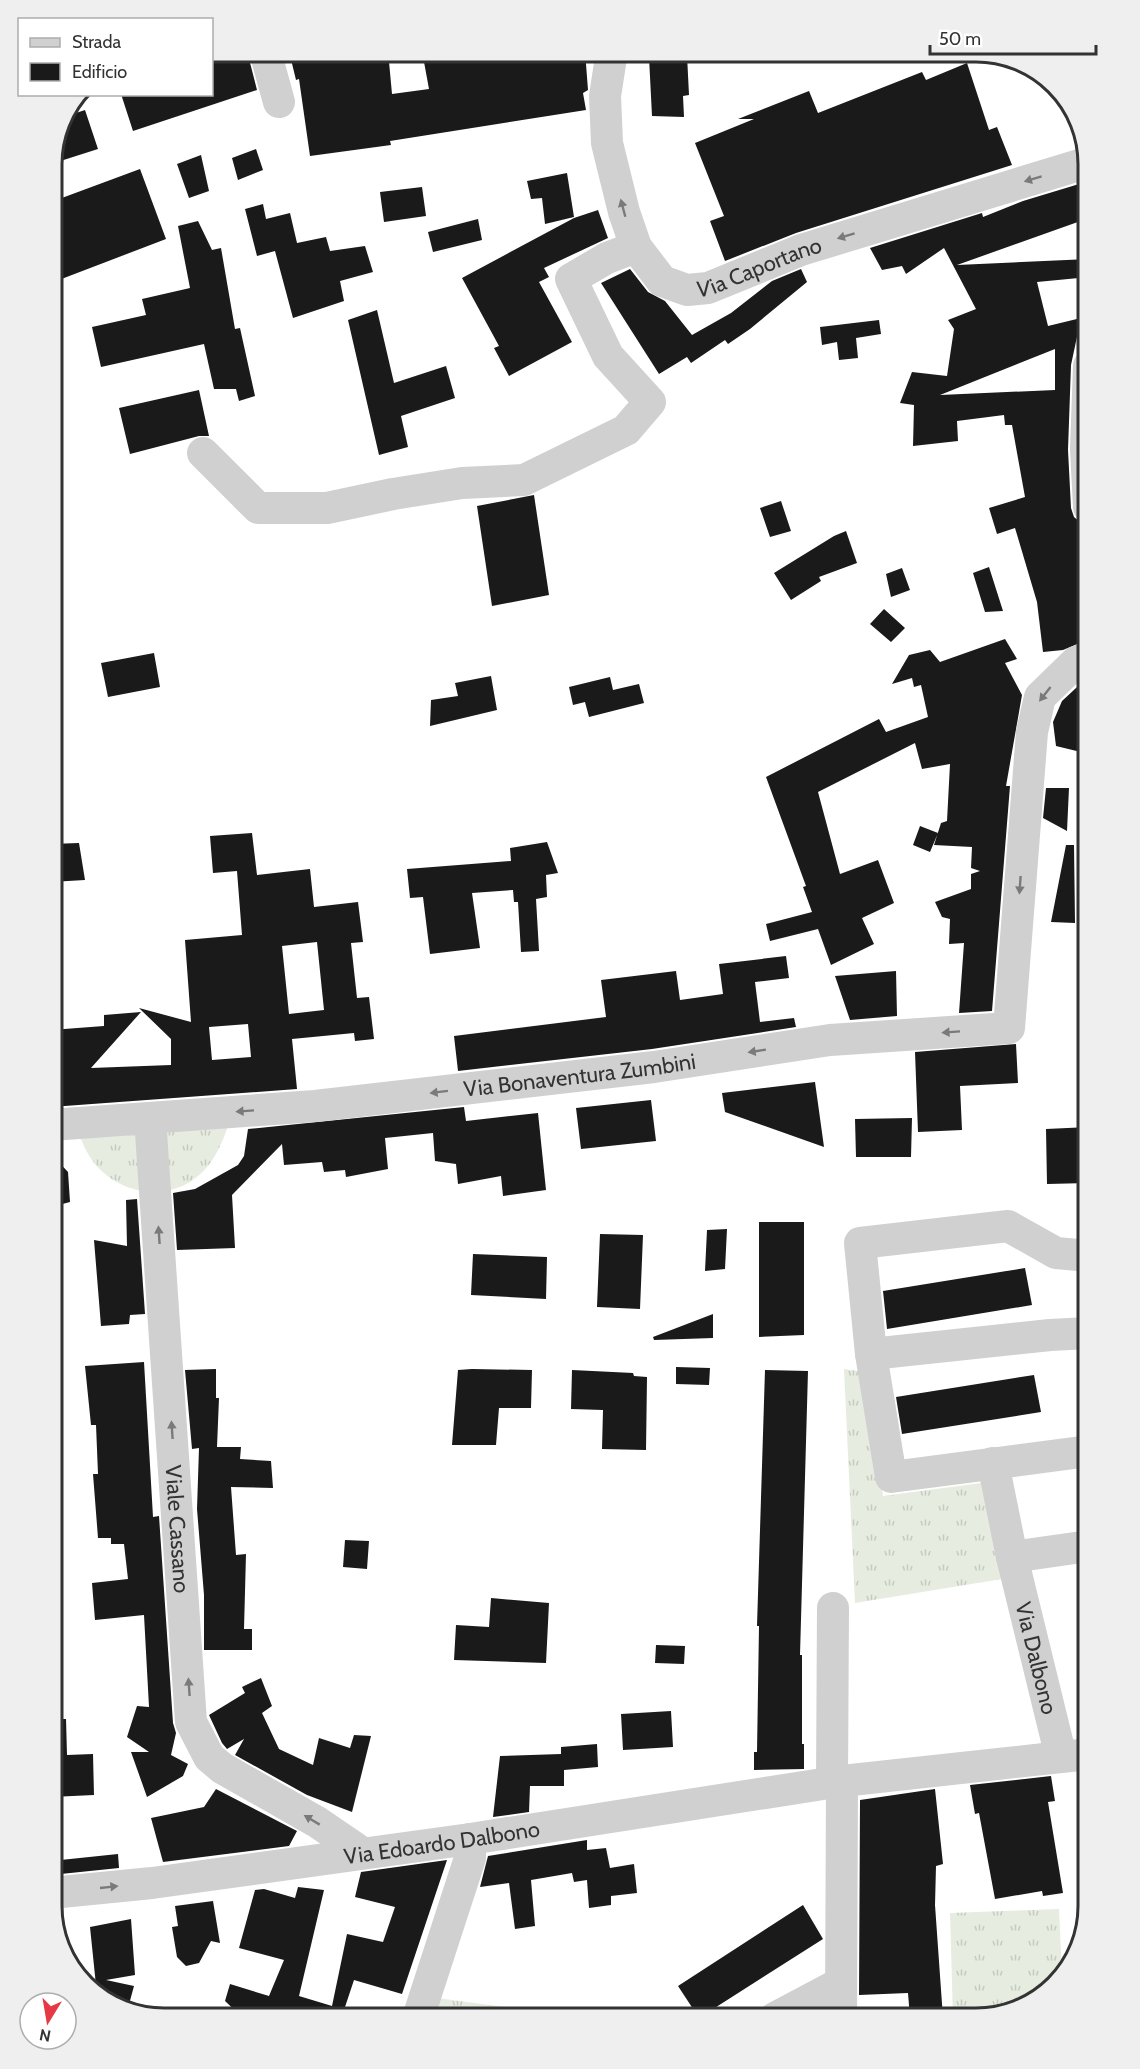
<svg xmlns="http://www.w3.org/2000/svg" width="1140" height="2069" font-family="Cabin,sans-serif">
<defs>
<pattern id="grass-tufts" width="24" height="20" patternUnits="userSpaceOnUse" patternTransform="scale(1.5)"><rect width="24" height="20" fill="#e6ecdf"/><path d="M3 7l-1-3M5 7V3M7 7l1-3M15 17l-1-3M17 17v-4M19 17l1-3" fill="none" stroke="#c6cbc0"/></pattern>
</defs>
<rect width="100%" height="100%" fill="#fff"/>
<!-- grass -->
<path fill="url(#grass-tufts)" d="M230,1120c-7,21 -15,42 -32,56 -33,28 -82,17 -106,-16 -6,-8 -10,-20 -15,-29z
M844,1369l21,3 18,124 98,-13 21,96 -147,24z
M1059,1909l3,66 -42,34 -43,9h-24l-3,-105z
M437,1998l149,20h-156z"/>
<!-- building -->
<path fill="#1a1a1a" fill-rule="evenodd" d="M239,51h8l10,39 -124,41 -12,-37h91v-34z
M289,51h99l4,43 37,-5 -7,-38h163l3,39 -5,3 3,17 -196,31 1,4 -81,11 -11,-77 -3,1z
M687,55l2,40 -6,1 1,21 -32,-1 -3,-59z
M967,63l22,67 8,-3 15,38 -216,68 -71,28 -15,-40 14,-5 -29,-73 59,-24h-16l71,-28 9,22 104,-41 4,8z
M85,110l13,39 -47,15v-8l19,-41z
M256,149l7,21 -25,10 -6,-22z
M201,155l8,36 -20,7 -12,-34z
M140,169l26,70 -115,44v-81z
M567,173l7,44 -29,7 -3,-26 -11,1 -4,-18z
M1089,181v37l-132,47 132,-6v18l-52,5 11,44 33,-8 -10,47 -3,85 3,58 3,9 7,6 6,117 -24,10 -20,2 -6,-50 -22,-74 -18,6 -8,-26 36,-11 -13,-72h-7l-1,-10 -47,6 1,20 -45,5 1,-41 -14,-2 12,-31 35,4 7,-47 -6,-9 28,-11 -32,-61 -38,26 -4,-8 -20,4 -12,-22 112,-35 1,4 40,-16zM1055,349v41l-115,5z
M422,187l4,29 -42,6 -4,-30z
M263,204l3,15 24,-6 7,30 29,-6 4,14 35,-5 8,26 -33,9 4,20 -51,17 -18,-67 -18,5 -12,-47z
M598,210l10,28 -64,30 5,9 -10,5 33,60 -63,34 -15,-28 5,-2 -37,-68 112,-60z
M478,219l4,21 -49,12 -5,-20z
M198,221l14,29 9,-2 14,81 5,-1 15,68 -16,5 -3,-12h-22l-10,-45 -103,23 -9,-40 54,-12 -4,-16 48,-11 -12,-62z
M630,269l18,23 17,9 27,34 39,-22 41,-32 29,-12 6,13 -57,47 -22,15 -3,-4 -34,23 -4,-6 -28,17 -58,-91z
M377,310l17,73 52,-17 9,32 -54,18 7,31 -29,8 -31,-135z
M879,320l2,14 -25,4 2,20 -19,2 -2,-18 -15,3 -2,-18z
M199,390l10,46h-10l-69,18 -11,-46z
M534,495l15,100 -57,11 -15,-100z
M781,501l10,30 -21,6 -10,-29z
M846,531l11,32 -38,14 2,4 -30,19 -17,-27 60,-37z
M989,567l14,44 -18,1 -12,-39z
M902,568l8,22 -19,7 -5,-23z
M884,609l21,19 -14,14 -21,-18z
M1005,639l12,20 -12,4 17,32 -16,91h4l-18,225 -33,2 5,-70 -15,1 1,-25 -8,-2 -7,-15 36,-13v-15l9,-3 -9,-3 1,-21 -38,-2 7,-22 6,-2 3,-57 -28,5 -7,-26 -97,49 22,82 38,-14 16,43 -32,15 12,26 -43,21 -13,-36 -48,12 -4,-17 46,-12 -9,-25 3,-1 -40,-109 113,-58 7,13 42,-15 -7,-32 -7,2 -2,-9 -20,6 17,-29 21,-5 10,12z
M154,653l6,34 -52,10 -7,-34z
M491,676l6,34 -67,16 1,-26 27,-4 -3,-13z
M1089,676v78l-33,-8 -3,-24 9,-21z
M610,677l3,13 26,-6 5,19 -55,14 -4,-15 -12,3 -4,-18z
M1046,788h23l-2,43 -24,-13z
M920,826l18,7 -8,19 -17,-7z
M252,833l5,42 53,-6 4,38 44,-5 5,40 -12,1 6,55 12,-1 5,42 -19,2 -1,-8 -62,6 5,50 -246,18v-77l53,-4v-11l37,-3 -50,56 80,-3v-26l-32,-31 52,14 -6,-82 57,-5 -5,-64 -24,2 -3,-37zM317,942l7,68 -35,4 -7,-68zM248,1024l3,33 -39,3 -3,-33z
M547,842l11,31 -12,2 1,22 -11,2 3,52 -18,1 -3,-50h-4l-1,-12 -41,3 8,55 -50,6 -7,-57 -13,1 -3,-29 104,-8 -1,-13z
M79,843l6,37 -34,2v-38z
M1066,845h8l1,78 -24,-1z
M786,956l3,22 -34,4 5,40 34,-4 2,9 -144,22 -194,22 -4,-35 152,-19 -5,-37 75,-9 4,29 43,-6 -4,-30z
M896,971l1,45 -47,4 -15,-44z
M1016,1044l2,39 -58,3 2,44 -44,2 -3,-80z
M815,1082l9,65 -99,-35 -3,-19z
M651,1100l5,41 -75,8 -5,-41z
M464,1107l2,14 72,-8 8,77 -43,6 -2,-20 -43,8 -2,-20 -21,-3 -2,-28 -48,5 3,31 -42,8 -1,-7 -21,2 -2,-10 -38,3 -2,-21 -50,51 3,53 -58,2 -4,-57 22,-4 43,-24 6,-9 4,-27z
M912,1118l-1,39h-55l-1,-38z
M1089,1127l-1,56 -41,1 -1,-55z
M51,1154l17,18 2,30 -19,5z
M137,1199l8,115 -15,1 -1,9 -28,2 -7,-86 33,6 -1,-46z
M759,1222h45v113l-45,2z
M727,1229l-2,40 -20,2 2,-41z
M600,1234l43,1 -3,74 -43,-2z
M473,1254l74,3 -1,42 -75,-4z
M1025,1268l7,37 -145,24 -4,-38z
M713,1314v24l-59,2 -1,-3z
M144,1362l9,155 6,-1 14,207 3,10 -5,22 17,9 -5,12 -36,21 -16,-45h18l-22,-15 10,-31 12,1 -5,-92 -49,5 -3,-37 36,-4 -4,-35h-13v-6h-13l-5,-64h5l-2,-49h-5l-6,-59z
M676,1367l34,1 -1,17 -33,-1z
M216,1369v29h3l-2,49h24l-1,12 31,2 2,27 -42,-1 5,68 10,-1 -2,75h8v21h-48v-55l-7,-86 2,-61 -7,1 -7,-79z
M472,1369l60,1 -1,38h-32l-3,37h-44l6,-75z
M572,1370l61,3 1,3 13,1 -1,73 -44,-1 1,-39 -32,-1z
M765,1370l43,1 -8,284h2v89h2v25l-50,1v-18h3l2,-126h-2z
M1034,1375l7,37 -139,22 -6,-37z
M345,1540l24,1 -2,28 -24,-2z
M491,1598l58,5 -3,60 -92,-3 2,-35 33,2z
M656,1645l29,1 -1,18 -29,-1z
M261,1678l11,28 -10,7 17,36 34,16 6,-27 31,10 4,-13 17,1 -19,76 -45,-17 -72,-40 9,-16 -17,10 -5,-6 -13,-28 36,-22 -3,-6z
M671,1711l2,36 -50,3 -2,-36z
M51,1719h15l1,36 26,-1 1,41 -43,2z
M597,1744l1,23 -34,3v16h-34l-1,26 -36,5 7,-61 61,-2v-7z
M1051,1776l4,25 -7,1 15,91 -20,3 -1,-5 -47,8 -16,-86 -4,1 -5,-29z
M216,1789l81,42 -8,15 -126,16 -12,-44 53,-11z
M935,1789l8,75 -7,2 -1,39 8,113h-33l-2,-25 -49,2 1,-195z
M587,1840v10l19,-2 4,20 24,-4 3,29 -26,3v9l-22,3 -2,-28 -13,2 -2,-9 -41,7 4,46 -20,3 -6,-46 -29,4 8,-31z
M118,1854l1,14 -68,7v-14z
M447,1860l-45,134 -48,-14 -10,30 11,3 -1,5h-111l-18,-17 5,-17 39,12 15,-36 -45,-12 16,-58 9,-1 31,9 3,-11 26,3 -25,106 33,10 15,-72 36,8 12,-35 -40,-10 6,-25z
M213,1901l7,42 -9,-2 -12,22 -13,3 -9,-9 -5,-30 6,-1 -3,-20z
M803,1905l20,34 -124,79 -21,-32z
M131,1919l4,56 -29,5 28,6 -6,22 -27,-9 -4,-4 -7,-68z"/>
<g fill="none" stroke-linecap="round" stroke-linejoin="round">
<!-- minor -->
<g stroke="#d0d0d0" stroke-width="32">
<path d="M265,51l14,51"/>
<path id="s1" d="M612,51l-7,45 2,47 17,69 12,35 26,34 25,9 21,-2 93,-38 288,-88"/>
<path d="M203,453l55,55h69l66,-14 69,-11 62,-3 102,-50 24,-28 -42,-46 -37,-77 36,-21 29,-11"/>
<path d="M1089,507l-3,-58 3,-83"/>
<path id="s2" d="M150,1118l41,604 18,35 13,11 95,54 44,30"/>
<path id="s3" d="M51,1125l264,-19 339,-39 176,-27 179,-12 23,-296 8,-35 36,-35 13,-5"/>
<path d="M871,1354l179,-19 39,-2"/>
<path d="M1089,1451l-198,26 -20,-123 -11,-111 148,-17 48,27 33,3"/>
<path id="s4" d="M993,1463l19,94 49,200"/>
<path d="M1012,1557l77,-11"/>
<path d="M832,1784l1,-176"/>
<path id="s5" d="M51,1893l101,-10 318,-44 372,-58 247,-27"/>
<path d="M418,2018l52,-160v-19"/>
<path d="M775,2018l66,-35"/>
<path d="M841,2018l1,-237"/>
</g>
</g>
<!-- one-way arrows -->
<defs><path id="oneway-solid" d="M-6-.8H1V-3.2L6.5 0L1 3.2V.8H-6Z" transform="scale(1.5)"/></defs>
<g fill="#7a7a7a">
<use href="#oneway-solid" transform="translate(1033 179) rotate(163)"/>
<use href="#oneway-solid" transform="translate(623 208) rotate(-105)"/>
<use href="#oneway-solid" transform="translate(846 236) rotate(163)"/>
<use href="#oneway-solid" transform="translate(1045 694) rotate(128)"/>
<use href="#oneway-solid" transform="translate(1020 885) rotate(94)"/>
<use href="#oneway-solid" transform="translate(951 1032) rotate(176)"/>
<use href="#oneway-solid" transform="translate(757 1051) rotate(171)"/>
<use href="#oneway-solid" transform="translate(439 1092) rotate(173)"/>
<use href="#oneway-solid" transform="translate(245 1111) rotate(176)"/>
<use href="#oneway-solid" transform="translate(159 1235) rotate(-94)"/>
<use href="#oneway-solid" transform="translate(172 1430) rotate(-94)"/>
<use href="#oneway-solid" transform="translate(189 1687) rotate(-94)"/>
<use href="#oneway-solid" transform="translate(312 1820) rotate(-149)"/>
<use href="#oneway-solid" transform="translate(109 1887) rotate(-6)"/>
</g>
<g text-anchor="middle" stroke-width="6" stroke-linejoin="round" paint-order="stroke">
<!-- street labels -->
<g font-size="22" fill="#333" stroke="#fff">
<text dy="8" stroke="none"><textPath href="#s1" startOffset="346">Via Caportano</textPath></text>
<text dy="8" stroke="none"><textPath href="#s3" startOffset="531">Via Bonaventura Zumbini</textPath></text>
<text dy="8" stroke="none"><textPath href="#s2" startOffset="412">Viale Cassano</textPath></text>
<text dy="8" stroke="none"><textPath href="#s4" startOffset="200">Via Dalbono</textPath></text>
<text dy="8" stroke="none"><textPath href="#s5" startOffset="394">Via Edoardo Dalbono</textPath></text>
</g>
</g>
<!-- crop -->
<path d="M0 0H1140V2069H0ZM164 62H976A102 102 0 0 1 1078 164V1906A102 102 0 0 1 976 2008H164A102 102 0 0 1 62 1906V164A102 102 0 0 1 164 62Z" fill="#efefef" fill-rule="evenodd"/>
<path fill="none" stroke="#333" stroke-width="3" d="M164 62H976A102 102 0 0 1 1078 164V1906A102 102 0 0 1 976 2008H164A102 102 0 0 1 62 1906V164A102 102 0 0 1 164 62Z"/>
<!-- legend -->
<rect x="18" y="18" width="195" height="78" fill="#ffffff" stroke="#adadad" stroke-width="1.5"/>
<rect x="30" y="38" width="30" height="9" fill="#d0d0d0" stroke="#adadad" stroke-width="1.5"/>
<text x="72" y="48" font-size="18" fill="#333333">Strada</text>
<rect x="30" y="63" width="30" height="18" fill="#1a1a1a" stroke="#adadad" stroke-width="1.5"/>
<text x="72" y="78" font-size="18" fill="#333333">Edificio</text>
<!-- north arrow -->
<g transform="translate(48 2021) rotate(191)"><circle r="28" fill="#ffffff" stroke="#adadad" stroke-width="1.5"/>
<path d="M0-4.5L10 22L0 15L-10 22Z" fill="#e63946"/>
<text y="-9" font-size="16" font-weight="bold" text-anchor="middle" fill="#333333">N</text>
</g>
<!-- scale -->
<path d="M930 45v9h166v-9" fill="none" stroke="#333333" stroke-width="3"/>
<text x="939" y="45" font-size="18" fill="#333333" stroke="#ffffff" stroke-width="4.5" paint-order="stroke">50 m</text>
</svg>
